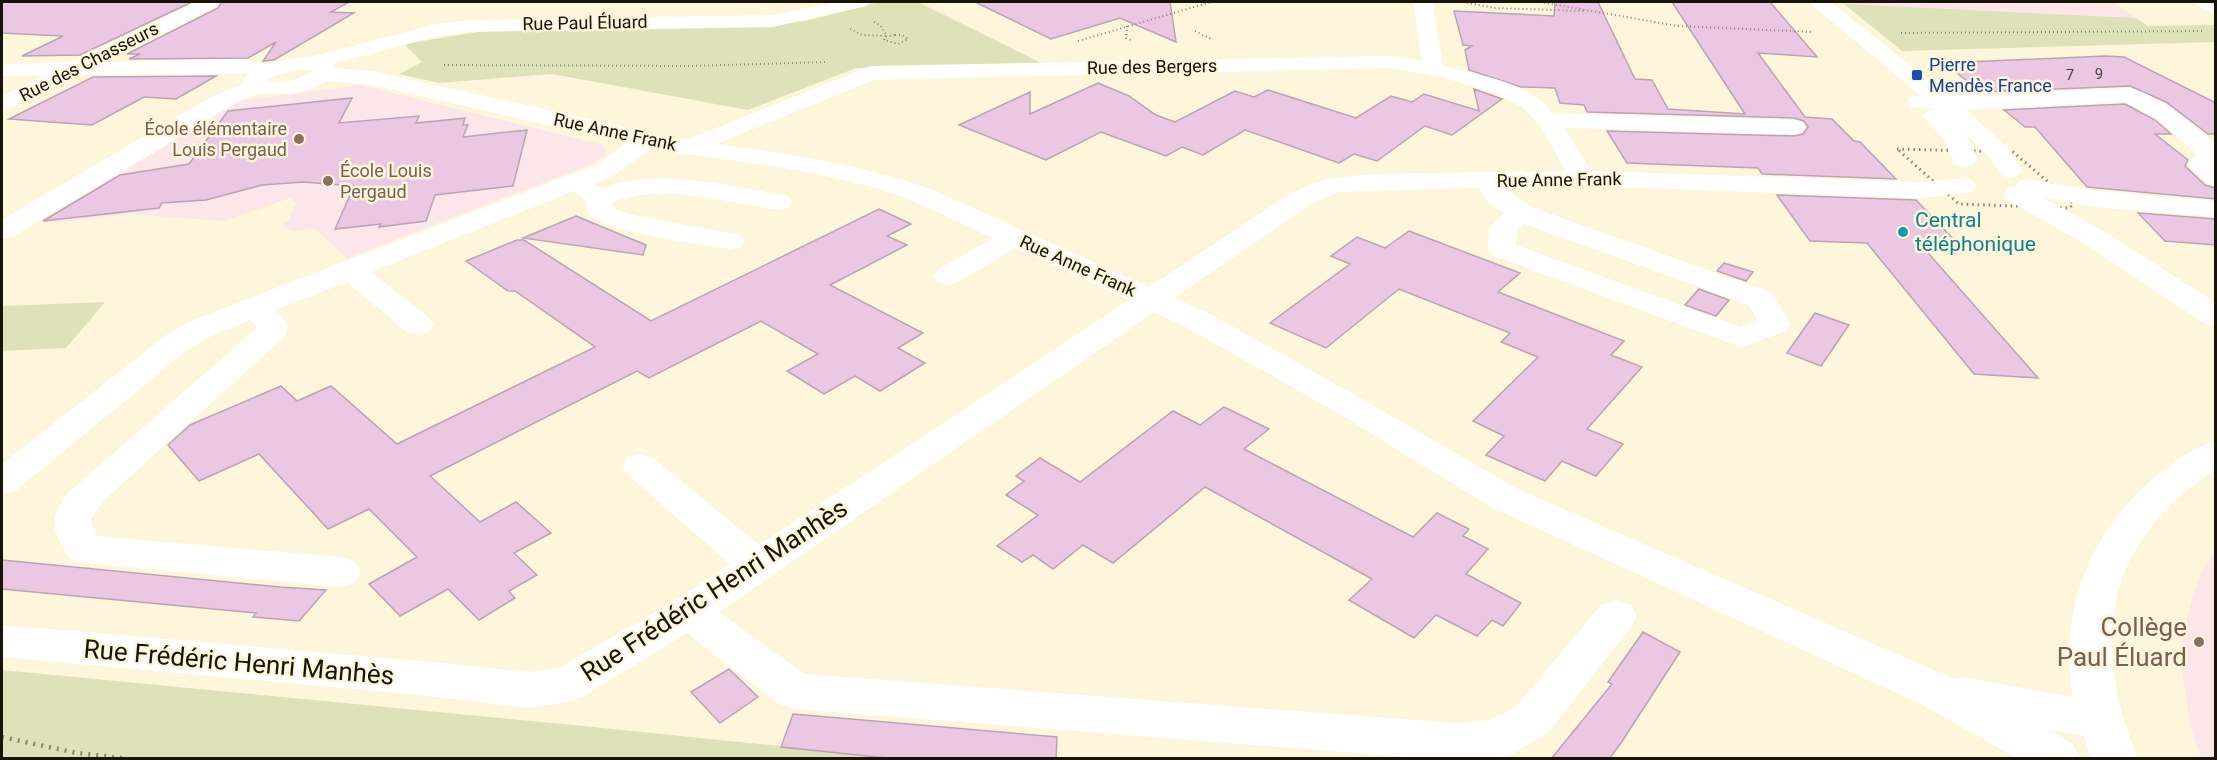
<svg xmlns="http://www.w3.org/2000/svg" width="2217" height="760" font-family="Roboto,sans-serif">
<rect width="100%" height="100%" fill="#fef6da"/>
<!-- education -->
<path fill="#fce6e9" d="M1841,2h272l23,16 -292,-14z
M360,85l243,60 3,9 -14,10 -245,94 -32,-29 -23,2 -10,-6 6,-4 8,-18 -6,-5 -66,23 -96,-7 -65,8 -20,-1 195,-120z
M2215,550v208h-14l-11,-33 -10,-70 4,-27 9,-32 9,-25z"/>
<!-- green -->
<path fill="#dee2b9" d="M879,2h39l123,61 -185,5 -108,42 -196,-36 -113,9 -40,-9 23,-12 -18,-18 87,-14 280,-5 39,-5z
M1844,4l292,14 12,8 67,-1v17l-313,9z
M105,302l-39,46 -64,3v-45z
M2,670l581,56 314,32h-895z"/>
<!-- building -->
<path fill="#ebc7e4" stroke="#baa3b5" stroke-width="1.5" d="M2,2h190l-112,53 -58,1 41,-20 -61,-3z
M222,2h127l-18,10 23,1 -80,47 -11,1 13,-19 -28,16 -119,1 11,-5h-13l91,-46z
M975,2h195l6,40 -56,-24 -69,21z
M1555,2h43l37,77 17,1 16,29 77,5 -73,-112h98l47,55 -59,-4 47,64 27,2 22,22 6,1 36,37 -134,-5 -4,-6 -131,-5 -20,-32 187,5 9,-2 5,-7 -4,-6 -10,-3 -207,-6 -3,-7 -24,-2 -5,-15 -34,-1 -52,-17 -4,-20 7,-4 -9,-1 -9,-34 100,5z
M2106,56l18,1 92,46v31h-8l-42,-32 -36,-16 -149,6 -37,-29z
M216,76l-40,23 -32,-2 -52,28 -83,-6 84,-42z
M1098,83l31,13 27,19 19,7 60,-31 19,6 14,-7 88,28 35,-22 21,6 12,-8 55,17 -5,-22 28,10 -50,36 -27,-9 -48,35 -23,-7 -15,9 -94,-33 -42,25 -21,-8 -16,9 -65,-24 -55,28 -87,-35 71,-33v22z
M352,98l-13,25 80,-7 -3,7 49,-5 -2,7h5l-5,12 64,-7 -14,56 -78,9 -9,26 -47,6 2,-3 -46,5 19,-43 -51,-4 -41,3 -56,15 -44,3 -3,5 -116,13 77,-46 69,-11 39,-53z
M2125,104l30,16 16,14h-16l33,26 -3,6 20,19 11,3v11l-129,-12 -52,-60h-10l-21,-17z
M1777,195l139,5 45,47 -39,-1 116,132 -64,-4 -107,-131 -57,-2z
M879,209l32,15 -24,12 20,9 -77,40 93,48 -25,15 27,15 -45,28 -25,-15 -31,18 -37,-23 31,-17 -57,-33 -112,57 -12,-7 -207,105 50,46 36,-20 35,31 -37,20 23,22 -28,16 6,7 -36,22 -31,-31 -48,27 -31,-32 48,-27 -48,-48 -41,20 -69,-75 -60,27 -31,-36 22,-20 91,-39 16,15 34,-15 66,58 198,-97 -80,-56h-7l-42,-30 51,-21h7l127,81z
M2138,213l78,6v26l-51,-4z
M576,216l70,29 -3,10 -120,-17z
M1409,231l111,42 -22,19 126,49 -13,14 31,12 -55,62 36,15 -27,32 -34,-15 -17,20 -59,-26 18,-19 -31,-15 65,-64 -37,-15 9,-9 -111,-44 -73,59 -56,-25 80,-59 -19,-8 26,-19 28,11z
M1724,263l29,9 -7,9 -29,-10z
M1699,289l30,11 -13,16 -31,-11z
M1815,313l34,12 -28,41 -34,-13z
M1224,407l45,22 -25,20 169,88 24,-24 32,16 -6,7 25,13 -22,25 55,29 -18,23 -11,-6 -15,16 -41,-21 -22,23 -65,-38 23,-21 -167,-92 -92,76 -30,-18 -30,24 -20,-14 -11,7 -25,-16 41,-31 -32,-20 18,-14 -8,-5 24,-18 40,24 93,-71 27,14z
M2,560l278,27 46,3 -27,31 -46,-4 3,-4 -254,-24z
M1643,632l37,20 -59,91 -12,16h-58l61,-75 -4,-2z
M729,669l29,28 -38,26 -29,-31z
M793,714l264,23 -1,22h-159l-116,-12z"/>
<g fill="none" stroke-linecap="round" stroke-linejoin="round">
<!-- path-far2 -->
<path stroke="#8b8572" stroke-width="2" stroke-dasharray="1 3" stroke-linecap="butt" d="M1463,2l32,6 89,3
M1540,2l138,24 135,6
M874,22l6,3 7,11
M1127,26l-1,12 5,2
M850,29l12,6 26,1
M1195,31l18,9
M1901,33l302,-2
M895,35h7l6,4 -10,5 -14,-4 1,-3z
M1078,41l133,-39
M444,65l246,1 137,-4"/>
<!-- path-far1 -->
<path stroke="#8b8572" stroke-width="3" stroke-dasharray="1.5 4" stroke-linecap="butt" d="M1897,149l116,3 60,51 -3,5 -111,-4z"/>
<!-- path -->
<path stroke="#8b8572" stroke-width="4.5" stroke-dasharray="2 6" stroke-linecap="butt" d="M2,737l75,16 45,5"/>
<!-- minor -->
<path fill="#fff" fill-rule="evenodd" d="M196,2h24l-3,4 -111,56 135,-3 25,5 36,-7h8l127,-33 31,-4 305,-5 65,-13h31l-2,4 -94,21 -305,5 -30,4 -105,28 4,4 35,3 244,54 32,9 39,6 183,-74 517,-10 35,5 -9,-59h19l11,64c37,9 85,16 110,47l241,7 8,2 4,5 -4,5 -8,2 -230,-6 27,43 331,11 41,-4 9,2 4,6 -4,6 -50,6 -339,-12 -79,1 27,20 241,86 18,31 -4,7 -45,16 -249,-92 -4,-6 1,-21 15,-15 -16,-11 -10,-14 -139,4 -28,12 -137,94 34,15 154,86 155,90 437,190 7,-2 112,20c-16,-87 19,-170 87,-224 17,-13 35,-27 56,-32v28c-82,54 -119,125 -99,223 4,23 13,44 20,66h-46l-7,-22 -38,-7 27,15 7,14h-63l-98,-55 -428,-196 -153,-94 -152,-86 -32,-15 -435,300 85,62 651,49 36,-3 25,-13 85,-102 15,-5 15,5 6,11 -6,11 -83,106 -34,20 -16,5h-78l-625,-49 -16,-5 -92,-71 -103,63 -16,6 -39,6 -108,-13 -419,-38v-32l419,36 108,11 30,-4 115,-67 56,-37 -103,-90 -5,-8 5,-8 13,-4 13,4 106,87 370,-245 -114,-52 -57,34 -10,3 -10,-3 -5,-6 5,-6 55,-32c-39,-18 -77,-38 -118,-50 -73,-21 -150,-28 -225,-39l-36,26 -21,9 9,4c57,-21 118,-3 177,6l9,2 4,6 -4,6 -9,2c-54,-8 -114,-27 -166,-8v6l15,6 112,21 4,6 -4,6 -10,2c-27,-4 -130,-17 -143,-37l-1,-11 -12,-10 -203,81 58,46 5,7 -5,7 -11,2 -11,-2 -60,-50 -72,28 12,14v8l-5,7 -180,163 -11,18 5,16 245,21 14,5 6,10 -6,10 -14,5 -257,-24 -14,-4c-18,-29 -23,-39 -1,-67l187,-163v-3l-6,-6 -41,17 -22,13 -172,141 -13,3v-30l163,-128 22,-13 55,-22 354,-136 30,-22 -254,-58 -44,-4 -17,8 -19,5h-34l-15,5 -231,138 -10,2v-19l207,-122 32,-13 6,-11 -168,1 -77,37v-16l41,-20h-41v-12l69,-2zM1387,68c36,4 109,19 138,42 17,14 29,40 40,61l-194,3 -45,5 -33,13 -144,95 -221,-99c-69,-23 -140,-35 -212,-44l157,-64zM302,69l12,2 -22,10 -27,1 8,-6zM1525,224l224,81 8,15 -17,7 -224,-82 1,-15z
M1811,2h20l118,94 180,-8c34,9 60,34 87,56v42l-9,-3 -20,-19 10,-10 -41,-36 -31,-16 -159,8 41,37 16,23 -4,5 -9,3 -9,-3 -12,-18 -25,-25 9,14 4,14 -4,5 -9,3 -9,-3 -10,-25 -22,-24 4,-5 7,-2 -23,-2 -3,-5 3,-5 9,-2 -107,-89z
M2194,2h22v13l-19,-9z
M2028,179l68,12 120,10v16l-120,-10 -54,-10 68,38 106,68v23l-11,-2 -115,-77 -82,-47 -4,-6 4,-6 7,-1 4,-6z"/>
</g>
<!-- markers -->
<rect fill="#1a4fb4" stroke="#fef6da" stroke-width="2" x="1911" y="69" width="12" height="12" rx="3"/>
<g fill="#8d6e63" stroke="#fef6da" stroke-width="2">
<circle cx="299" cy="139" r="6"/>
<circle cx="328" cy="181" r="6"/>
<circle cx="2199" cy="642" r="6"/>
</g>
<circle fill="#0f9aa8" stroke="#fef6da" stroke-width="2" cx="1903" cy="232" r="6"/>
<g text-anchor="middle" stroke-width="5" stroke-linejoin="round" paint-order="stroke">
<!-- far-number labels -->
<g font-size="15" fill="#4c4140">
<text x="2099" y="79">9</text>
<text x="2070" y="80">7</text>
</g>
<!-- far-street labels -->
<g font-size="18" fill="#17140a" stroke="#fef6da">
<text transform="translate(585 23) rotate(-1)" y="6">Rue Paul Éluard</text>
<text transform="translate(89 62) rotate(-27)" y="6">Rue des Chasseurs</text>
<text transform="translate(1152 67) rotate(-1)" y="6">Rue des Bergers</text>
<text transform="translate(615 132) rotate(12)" y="6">Rue Anne Frank</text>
<text transform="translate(1559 180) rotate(-1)" y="6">Rue Anne Frank</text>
<text transform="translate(1078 266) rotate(24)" y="6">Rue Anne Frank</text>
</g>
<!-- far-transit labels -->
<g font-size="18" fill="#164399" stroke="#fef6da" text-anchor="start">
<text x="1929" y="71">Pierre<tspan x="1929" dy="21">Mendès France</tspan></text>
</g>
<!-- far-education labels -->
<g font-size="18" fill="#785e54" stroke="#fef6da" text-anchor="end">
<text x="287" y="135">École élémentaire<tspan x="287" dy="21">Louis Pergaud</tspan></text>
<text x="340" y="177" text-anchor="start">École Louis<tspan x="340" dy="21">Pergaud</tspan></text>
</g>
<!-- culture labels -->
<g font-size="21" fill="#0d838f" stroke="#fef6da" text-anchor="start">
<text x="1915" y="227">Central<tspan x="1915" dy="24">téléphonique</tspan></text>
</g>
<!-- near-street labels -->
<g font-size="26" fill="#17140a" stroke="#fef6da">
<text transform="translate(714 590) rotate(-33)" y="9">Rue Frédéric Henri Manhès</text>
<text transform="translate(239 662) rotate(5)" y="9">Rue Frédéric Henri Manhès</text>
</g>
<!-- near-education labels -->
<g font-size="26" fill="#785e54" stroke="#fef6da" text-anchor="end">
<text x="2187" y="636">Collège<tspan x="2187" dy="30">Paul Éluard</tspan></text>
</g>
</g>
<!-- border -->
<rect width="2217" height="760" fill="none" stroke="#17140a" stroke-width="6"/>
</svg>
